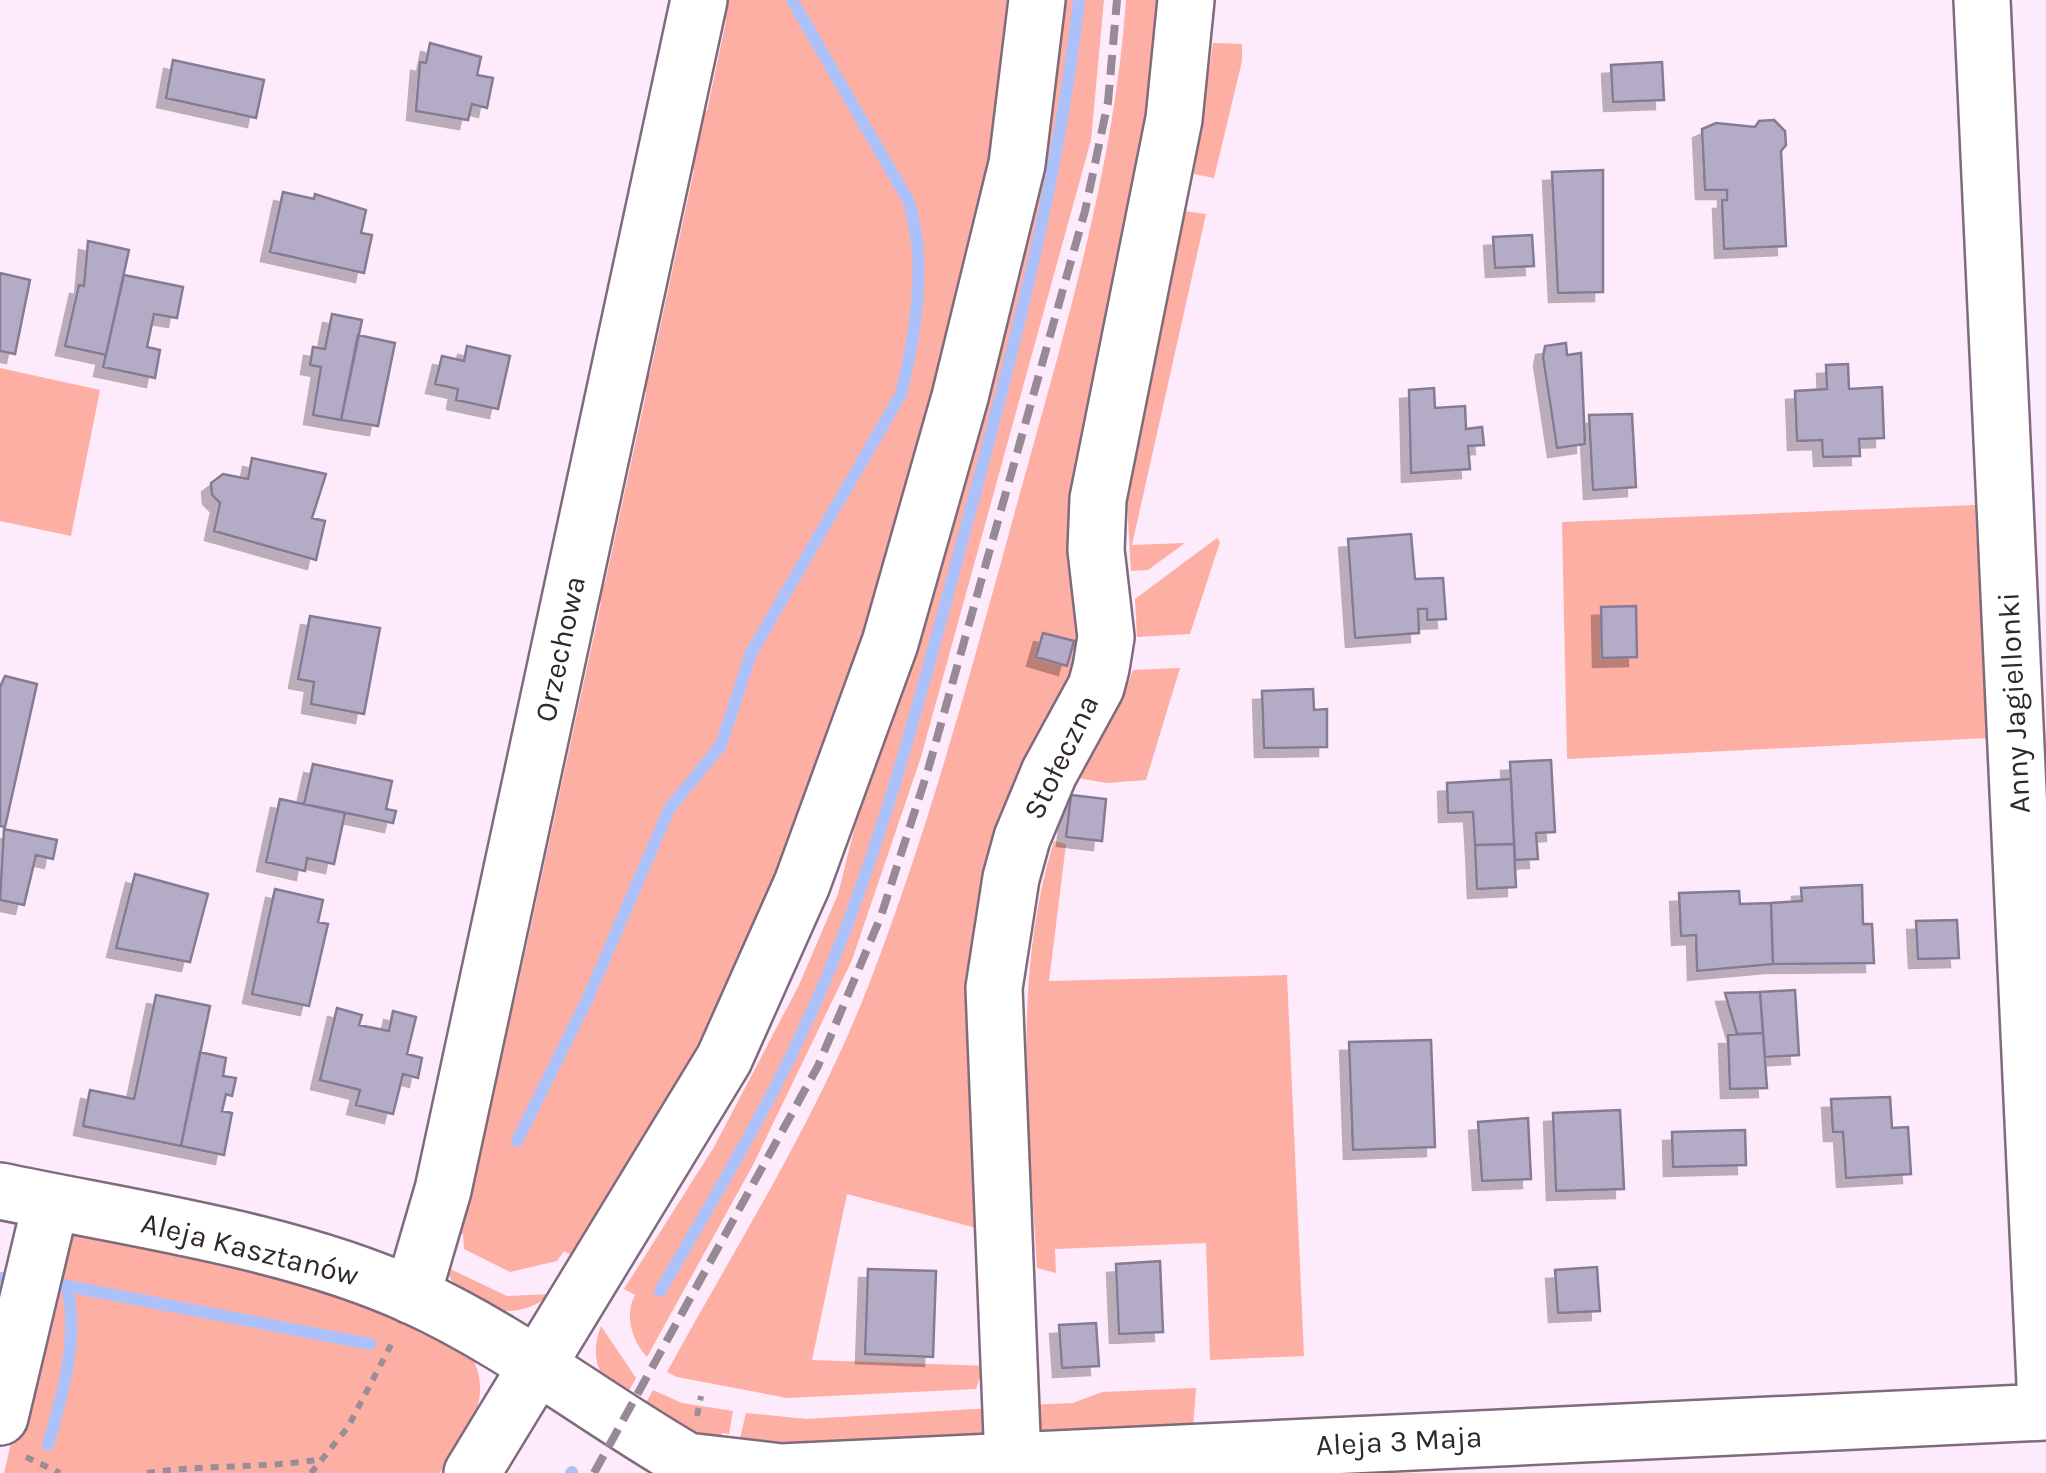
<svg xmlns="http://www.w3.org/2000/svg" width="2046" height="1473" font-family="Karla,sans-serif">
<defs>
<filter id="shadow"><feDropShadow dx="-9" dy="9" stdDeviation="0" flood-color="#0004"/></filter>
</defs>
<rect width="100%" height="100%" fill="#fdeafb"/>
<!-- green -->
<path fill="#fdafa3" d="M717,0h298l-17,111 -42,200 -118,421 -133,307 -130,218 -11,-6 -7,10 -47,11 -46,-23 -1,-15 -12,-2 48,-223 16,-10 86,-396 -6,-2v-16l10,-2 41,-189 -4,-20h8l44,-204 -8,-2 16,-57h5l19,-90 -8,-3z
M1062,0h42l-13,140 -170,617 -69,203 -99,205 -106,192c-15,-16 -23,-42 -12,-62l-11,-6 90,-142 85,-162 39,-91z
M1126,0h43l-82,605 -25,111 -78,514 -137,-36 -35,166 179,6v7l-10,1 -5,15 -189,9 -110,-21 -10,-5c69,-126 150,-253 202,-388 66,-170 112,-351 161,-527 42,-151 85,-300 96,-457z
M1213,43l29,1v17l-28,117 -20,-4z
M1183,211l23,3 -74,331 53,-2 -37,27 -17,1 -4,-69z
M0,368l100,22 -29,146 -71,-15z
M1975,505l12,233 -420,21 -5,-237z
M1217,538l3,4 -30,92 -53,3 -2,-38z
M1180,668l-34,112 -39,3 -29,-5 41,-72 14,-36z
M1054,841l12,3 -17,137 238,-6 17,381 -94,4 -4,-117 -151,6 1,24 -19,-5c-8,-142 -26,-288 17,-427z
M83,1231l239,48 148,75c27,45 -6,81 -30,119h-436l49,-209 12,-24z
M446,1267l61,29 44,-2c-35,31 -91,19 -105,-27z
M601,1326l35,52 -11,20c-27,-18 -36,-41 -24,-72z
M1196,1388l-3,40 -144,8 -15,-11 -6,-20 45,-2 29,-11z
M653,1390l29,13 51,8 -4,23 -7,-1 -2,13 -78,-36z
M992,1408l-8,24 -20,9 -220,8 2,-9 -6,-2 6,-25 61,6z"/>
<g fill="none" stroke-linecap="round" stroke-linejoin="round">
<!-- stream -->
<path stroke="#acc1f9" stroke-width="12" d="M517,1141l70,-141 82,-191 52,-64 30,-92 150,-259c15,-60 27,-135 7,-194l-116,-200
M0,1278h3
M62,1285l308,59
M660,1291c60,-103 124,-209 169,-320 57,-139 95,-288 134,-433 48,-178 95,-354 116,-538
M48,1445c15,-53 31,-104 19,-159
M571,1473l1,-1"/>
</g>
<!-- building -->
<path fill="#b4acc6" stroke="#837c94" stroke-width="2.5" filter="url(#shadow)" d="M430,43l51,14 -4,18 16,3 -6,30 -15,-4 -4,16 -52,-9 4,-49 6,1z
M173,60l91,20 -8,38 -90,-20z
M1662,62l2,38 -51,2 -2,-37z
M1774,120l11,11 1,14 -5,6 5,95 -62,3 -2,-49h5v-10h-22l-3,-61 14,-6 39,4 4,-6z
M1603,170v122l-45,1 -6,-121z
M283,192l31,7 1,-5 51,16 -5,23 11,2 -8,38 -94,-21z
M1532,235l2,31 -39,2 -2,-31z
M88,241l41,9 -23,105 -41,-9 14,-61 5,1z
M0,273l30,7 -15,74 -15,-3z
M124,275l59,12 -6,31 -23,-4 -7,33 13,3 -5,28 -52,-11z
M332,314l30,6 -21,100 -28,-5 8,-48 -11,-2 3,-18 12,2z
M358,335l37,8 -17,83 -37,-6z
M1566,343l1,12 14,-2 4,91 -28,4 -14,-91 2,-11z
M467,346l43,10 -12,53 -42,-9 2,-11 -23,-5 7,-28 22,5z
M1848,364l1,25 33,-2 2,51 -25,1 1,17 -37,1 -1,-17 -25,1 -2,-50 32,-2 -1,-24z
M1434,388l1,20 30,-2 1,23 16,-2 2,18 -16,1 2,23 -59,4 -2,-83z
M1632,414l4,73 -43,3 -4,-75z
M252,458l74,16 -14,44 13,3 -9,39 -102,-29 6,-28 -8,-8 -1,-12 12,-9 25,5z
M1411,534l4,45 28,-1 3,41 -19,1v-11h-9l1,24 -64,5 -7,-99z
M1636,606l1,51 -35,1 -1,-51z
M310,616l70,12 -16,86 -53,-10 3,-22 -16,-3z
M1043,633l31,8 -7,25 -31,-9z
M5,676l32,8 -32,143 -5,-1v-139z
M1313,689l1,21 13,-1v38l-63,1 -2,-57z
M1551,760l4,72 -19,1 2,26 -23,1 -5,-98z
M313,764l79,17 -6,28 10,2 -3,12 -89,-19z
M1511,779l3,65 -39,1 -2,-33 -25,1 -1,-30z
M1071,795l35,4 -4,42 -36,-4z
M280,799l65,14 -11,51 -27,-6 -2,13 -39,-9z
M4,829l53,11 -4,19 -17,-4 -12,50 -24,-5z
M1514,844l2,43 -39,2 -2,-44z
M135,874l73,20 -18,68 -74,-14z
M1862,885l1,39h9l2,39 -101,1 -2,-61 31,-2 -1,-13z
M275,889l48,11 -5,22 10,2 -19,82 -57,-12z
M1739,891l1,13 31,-1 2,61 -76,7 -1,-36 -15,1 -2,-43z
M1957,920l2,38 -41,1 -2,-38z
M1795,990l4,65 -34,2 -5,-65z
M1760,992l3,41 -26,1 -12,-41z
M156,995l54,11 -29,140 -98,-20 7,-36 44,9z
M337,1008l25,7 -3,10 30,6 4,-20 23,6 -9,37 15,4 -4,20 -15,-4 -10,40 -37,-9 4,-15 -40,-10z
M1763,1033l4,55 -37,1 -2,-54z
M1431,1040l4,107 -82,3 -4,-108z
M200,1052l26,6 -3,18 13,2 -4,18 -6,-2 -4,17 10,2 -8,42 -43,-9z
M1890,1097l2,31 16,-1 3,47 -65,4 -3,-46h-10l-2,-33z
M1620,1110l4,79 -68,2 -3,-78z
M1528,1118l3,61 -49,2 -4,-59z
M1745,1130l1,35 -73,2 -1,-35z
M1160,1261l3,71 -44,2 -3,-70z
M1597,1267l3,44 -42,2 -3,-43z
M868,1269l68,2 -3,86 -68,-3z
M1096,1323l3,43 -37,2 -3,-43z"/>
<g fill="none" stroke-linecap="round" stroke-linejoin="round">
<defs>
<path id="minor" d="M1982,0l64,1406
M0,1191c133,28 290,49 413,105 97,44 182,112 274,165l94,11 1265,-60
M412,1296l31,-106 256,-1190
M0,1417l51,-215
M1013,1461l-19,-473 17,-110 11,-40 27,-65 47,-86 5,-19 5,-31 -10,-87 2,-51 76,-380 12,-119
M472,1473l252,-414 78,-175 88,-241 70,-246 57,-233 20,-164"/>
</defs>
<!-- minor casing -->
<use href="#minor" stroke="#7f6b7d" stroke-width="60"/>
<!-- path -->
<path stroke="#9a8c99" stroke-width="6" stroke-dasharray="8 8" stroke-linecap="butt" d="M697,1416l4,-20
M26,1457l34,16
M147,1473c59,-9 117,-4 175,-14
M311,1473l37,-46 46,-88"/>
<!-- minor -->
<use href="#minor" stroke="#fff" stroke-width="55"/>
<!-- rail -->
<path stroke="#978996" stroke-width="8" stroke-dasharray="20 10" stroke-linecap="butt" d="M594,1473l224,-407 63,-150 47,-146 157,-559 23,-109 9,-102"/>
</g>
<g text-anchor="middle" stroke-width="10" stroke-linejoin="round" paint-order="stroke">
<!-- street labels -->
<g font-size="30" fill="#30272f" stroke="#fff">
<text transform="translate(560 649) rotate(-78)" y="10">Orzechowa</text>
<text transform="translate(2014 703) rotate(-93)" y="10">Anny Jagiellonki</text>
<text transform="translate(1061 757) rotate(-64)" y="10">Stołeczna</text>
<text transform="translate(250 1249) rotate(14)" y="10">Aleja Kasztanów</text>
<text transform="translate(1399 1441) rotate(-3)" y="10">Aleja 3 Maja</text>
</g>
</g>
</svg>
